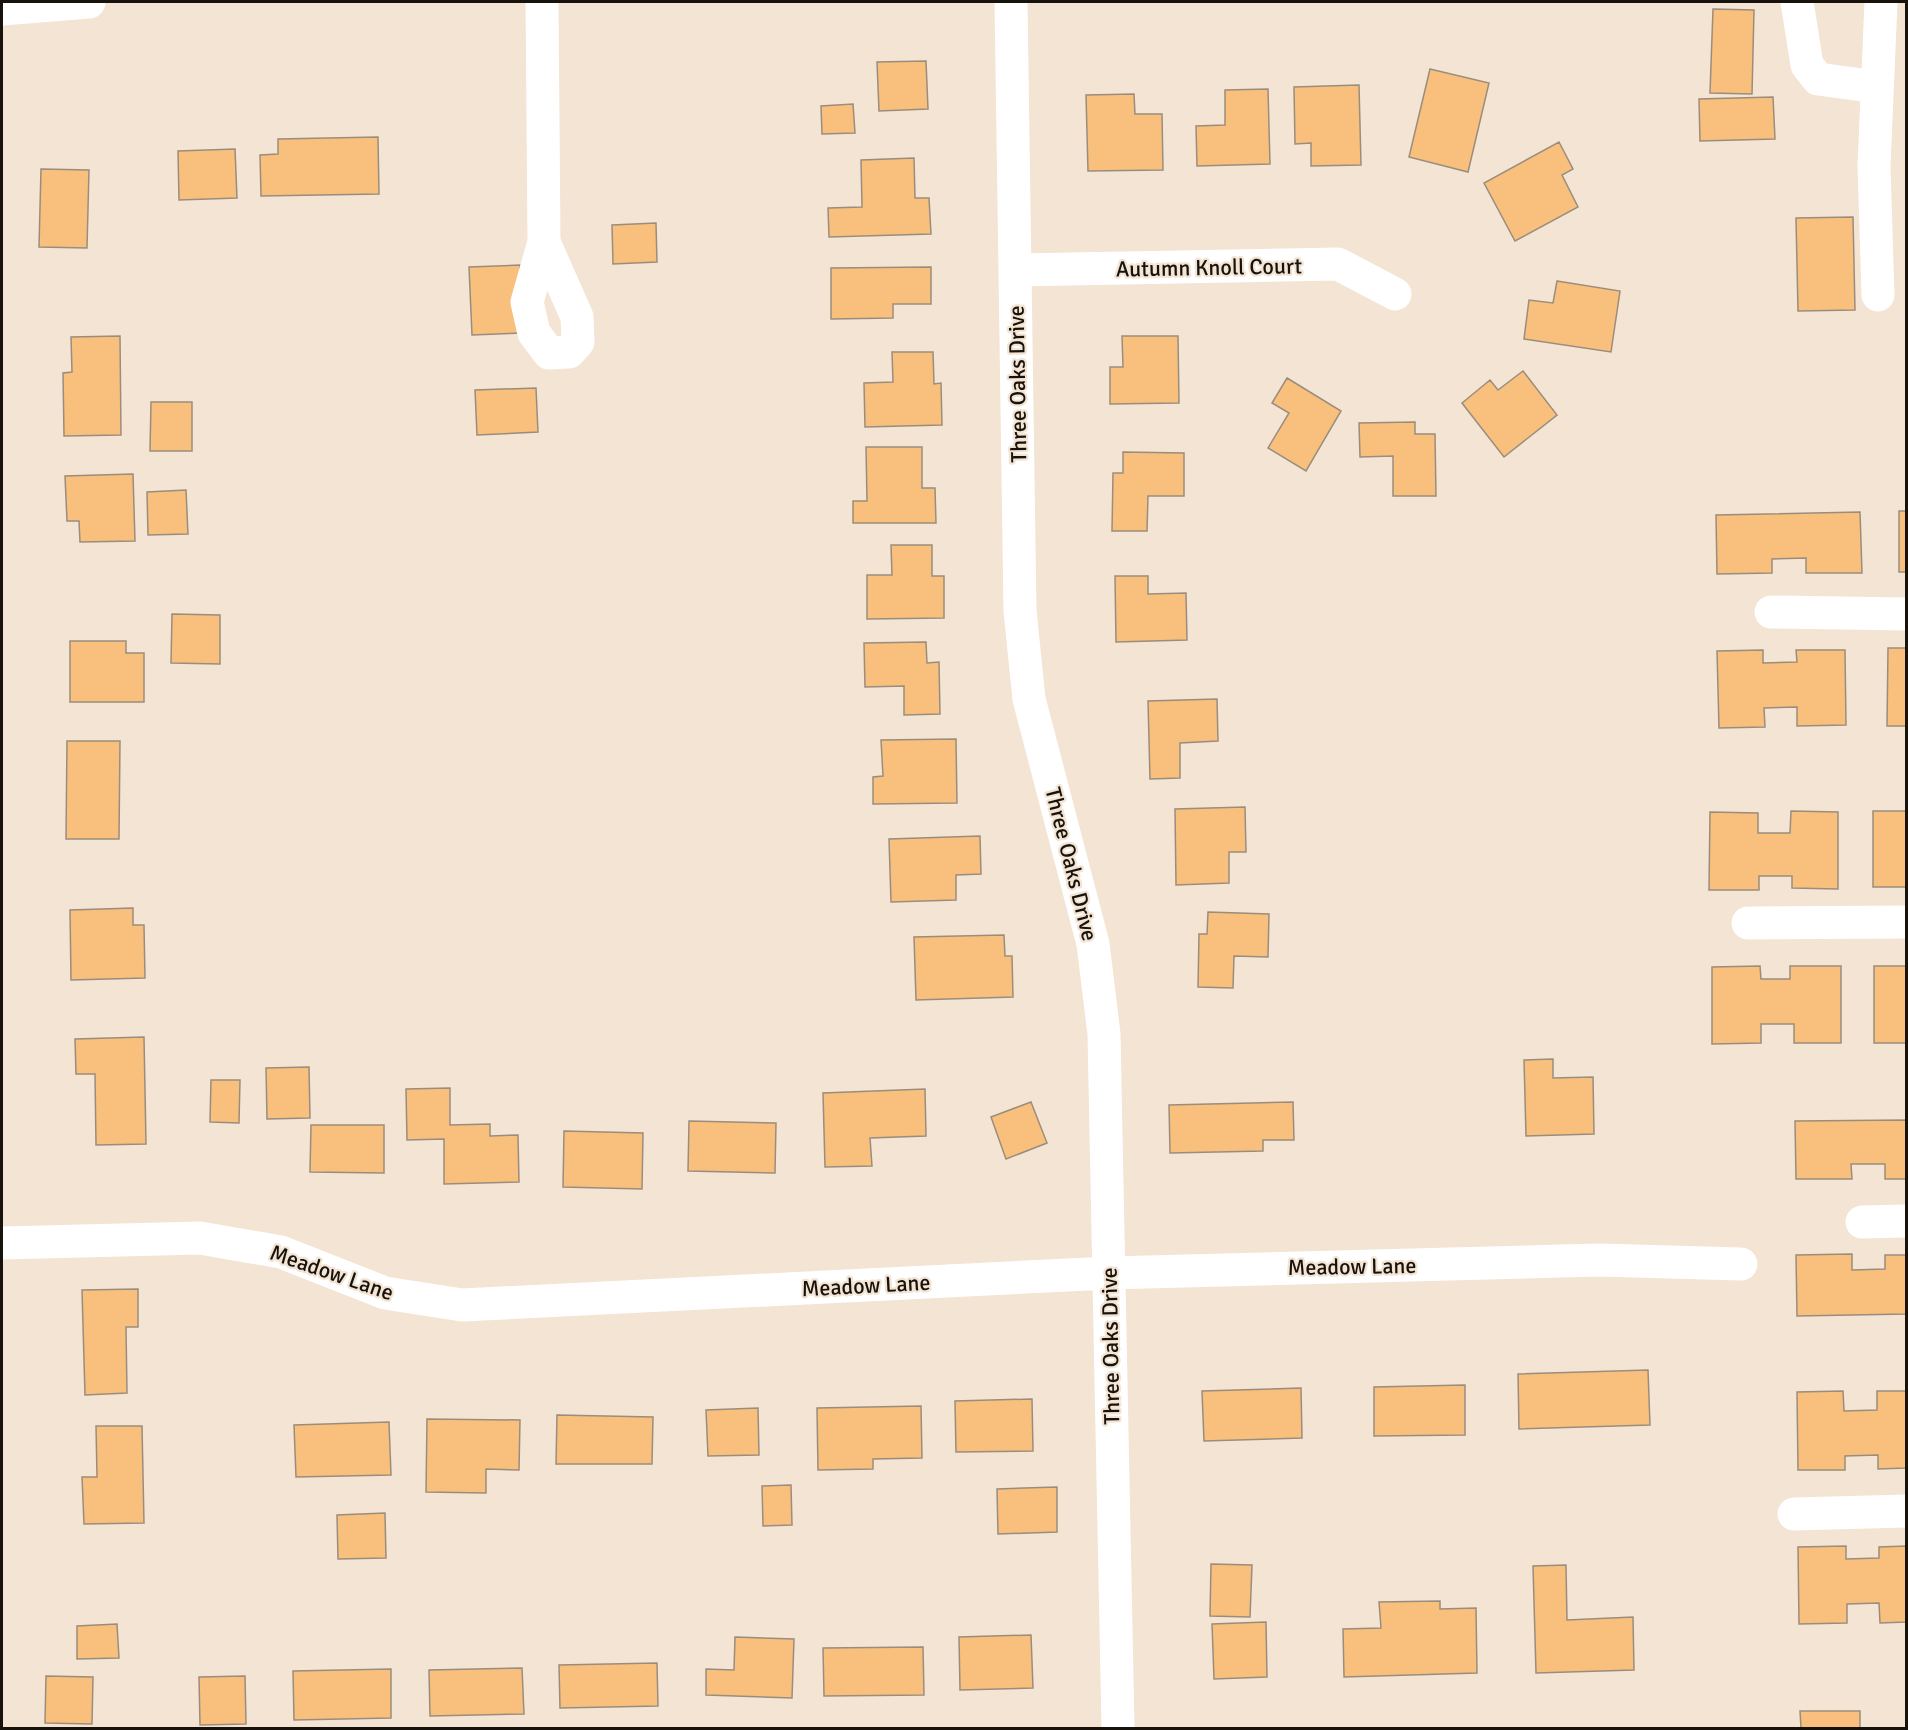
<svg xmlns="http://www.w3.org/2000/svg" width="1908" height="1730" font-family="Signika,sans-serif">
<rect width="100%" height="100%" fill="#f3e4d3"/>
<!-- building -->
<path fill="#f8c07c" stroke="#9b8d7d" stroke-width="1.5" d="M1713,9l41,1 -2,84 -42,-1z
M926,61l2,48 -49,2 -2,-49z
M1430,69l59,14 -21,89 -59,-15z
M1359,85l2,80 -50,1v-23l-16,1 -1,-57z
M1268,89l2,75 -73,2 -1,-40 29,-1v-35z
M1134,94l1,20h27l1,56 -75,1 -2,-76z
M1773,97l2,42 -75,2 -1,-42z
M853,104l2,29 -33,1 -1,-28z
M378,137l1,57 -118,2 -1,-41 18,-1v-15z
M1559,142l14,27 -11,6 16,32 -63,34 -31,-58z
M235,149l2,49 -58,2 -1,-49z
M914,158l1,40h14l2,36 -102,3 -1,-29 34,-1 -1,-47z
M41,169l48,1 -2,78 -48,-1z
M1853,217l2,93 -57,1 -2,-93z
M656,223l1,39 -44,2 -1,-39z
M520,265l2,68 -50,2 -3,-68z
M931,267v37h-38v14l-62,1v-51z
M1557,281l63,10 -9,61 -87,-13 5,-39 24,3z
M120,336l1,99 -57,1 -1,-63 9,-1 -1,-35z
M1122,336h56l1,67 -69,1v-37h13z
M892,352h41l1,32 7,-1 1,42 -77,2 -1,-44 29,-1z
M1523,371l34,44 -53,42 -42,-54 28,-23 8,10z
M1287,378l54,33 -35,60 -38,-23 21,-35 -17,-10z
M536,388l2,44 -61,3 -2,-45z
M151,402h41v49h-42z
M1415,422v12h20l1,62h-43v-40l-33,1 -1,-34z
M866,447h56v41h13l1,35h-83v-22h14z
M1123,452l61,1v43h-36l-1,35h-35l1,-58h10z
M133,474l2,67 -55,1 -1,-21h-12l-2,-45z
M186,490l2,44 -40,1 -1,-43z
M1899,511h7v61h-7z
M1860,512l2,61h-56v-15l-34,1v14l-55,1 -1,-59z
M891,545h41v31h12v42l-77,1v-44h25z
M1115,576h33v18l38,-1 1,47 -71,2z
M172,614l48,1v49l-49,-1z
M70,641h56v12h18v49h-74z
M926,642l1,21 12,-1 1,52 -36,1v-29l-39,1 -1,-44z
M1888,648h18v78h-19z
M1763,650v13l34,-1 -1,-12h49l1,75 -49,1v-19l-33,1 1,19 -46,1 -2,-77z
M1217,699l1,42 -38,2v35l-30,1 -2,-78z
M956,739l1,64 -84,1v-27l10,-1 -2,-36z
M67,741h53l-1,98h-53z
M1245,807l1,45h-17v31l-53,2 -1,-76z
M1791,811l47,1v77l-46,-1v-12h-33v14h-50l1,-78 48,1v20h32z
M1873,811h33v76h-33z
M980,836l1,38 -25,1v25l-65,2 -2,-63z
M133,908v17h11l1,53 -74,2 -1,-70z
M1208,912l61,2 -1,43 -34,-1 -1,32 -35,-1 1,-53h8z
M1004,935l1,21h7l1,41 -97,3 -2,-63z
M1760,966l1,13h29v-13h51v77h-47v-19h-33v19l-49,1v-77z
M1874,966h32v77h-32z
M144,1037l2,107 -50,1 -1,-71h-19l-1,-35z
M1553,1059v19l40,-1 1,57 -68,2 -2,-76z
M309,1067l1,51 -43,1 -1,-51z
M211,1080h29l-1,43 -29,-1z
M450,1088v37l40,-1v12l28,-1 1,47 -75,2v-45l-37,1 -1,-51z
M925,1089l1,47 -56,2 2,28 -47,1 -2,-74z
M1031,1102l16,41 -41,16 -15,-42z
M1293,1102l1,38h-31v11l-93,2 -1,-48z
M1906,1120v59h-21v-15h-34l1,15h-56l-1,-58z
M689,1121l87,2 -1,50 -87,-2z
M311,1125h73v48l-74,-1z
M564,1131l79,2 -1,56 -79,-2z
M1852,1254v16l33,-1v-14h21v59l-109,2 -1,-61z
M138,1289v38h-12l1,66 -42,2 -3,-105z
M1648,1370l2,55 -131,4 -1,-55z
M1465,1385v50l-91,1v-49z
M1301,1388l1,50 -98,3 -2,-50z
M1843,1391l1,20 33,-1v-19h29v77l-28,1v-14l-33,1v14h-47l-1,-78z
M1032,1399l1,52 -77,1 -1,-51z
M921,1406l1,52 -49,1v10l-55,1 -1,-62z
M758,1408l1,47 -51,1 -2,-46z
M557,1415l96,2 -1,47h-96z
M427,1419l93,1 -1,50 -33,-1v24l-60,-1z
M389,1422l2,53 -95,2 -2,-52z
M96,1426h46l2,97 -60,1 -2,-47h15z
M791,1485l1,40 -29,1 -1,-40z
M1057,1487v45l-59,2 -1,-45z
M385,1513l1,45 -48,1 -1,-44z
M1846,1546v13l33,-1v-11l27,-1v76l-26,1 -1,-20 -32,1v19l-48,1 -1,-77z
M1211,1564l41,1 -2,52 -40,-1z
M1566,1565l1,55 66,-3 1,53 -98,3 -3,-107z
M1440,1601v8l36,-1 1,65 -133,4 -1,-48 38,-1 -2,-26z
M1266,1622l1,55 -53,2 -2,-55z
M117,1624l2,34 -42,1v-33z
M1031,1635l2,53 -73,2 -1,-53z
M735,1637l59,2 -2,59 -86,-3v-26l28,1z
M923,1647l1,48 -100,1 -1,-48z
M657,1663l1,43 -98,2 -1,-43z
M522,1668l2,46 -94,2 -1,-46z
M391,1669v49l-97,2 -1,-49z
M46,1676l47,1 -1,47 -47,-1z
M245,1676l1,48 -46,1 -1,-48z
M1800,1711h60v17h-59z"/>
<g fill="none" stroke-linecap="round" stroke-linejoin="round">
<!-- minor -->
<path stroke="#fff" stroke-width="33" d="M542,2l2,240 -17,60 7,31 15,20 20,-1 9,-10 -1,-25 -33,-75
M1011,2l9,609 9,88 64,245 11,90 14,694
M1797,2l10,63 11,14 59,8
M1016,270l322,-6 57,30
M1878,295l-4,-129 7,-164
M1771,612l135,2
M1748,923l158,-1
M1862,1222l44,-1
M2,1243l198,-5 81,14 104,41 77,12 647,-32 491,-13 141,4
M1794,1514l112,-3"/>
<!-- major -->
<path stroke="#fff" stroke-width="33" d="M2,9l87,-7"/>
</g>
<g text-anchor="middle" stroke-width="4.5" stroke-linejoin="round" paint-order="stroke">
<!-- street labels -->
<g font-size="22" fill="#17120c" stroke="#f3e4d3">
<text transform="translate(1209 267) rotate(-1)" y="8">Autumn Knoll Court</text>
<text transform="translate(1017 384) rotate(-91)" y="8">Three Oaks Drive</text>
<text transform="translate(1072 864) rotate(76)" y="8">Three Oaks Drive</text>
<text transform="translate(1352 1266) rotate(-1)" y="8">Meadow Lane</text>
<text transform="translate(332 1272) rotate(19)" y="8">Meadow Lane</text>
<text transform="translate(866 1285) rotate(-3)" y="8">Meadow Lane</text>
<text transform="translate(1110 1346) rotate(-91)" y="8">Three Oaks Drive</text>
</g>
</g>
<!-- border -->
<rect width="1908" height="1730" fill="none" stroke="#17120c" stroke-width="6"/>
</svg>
